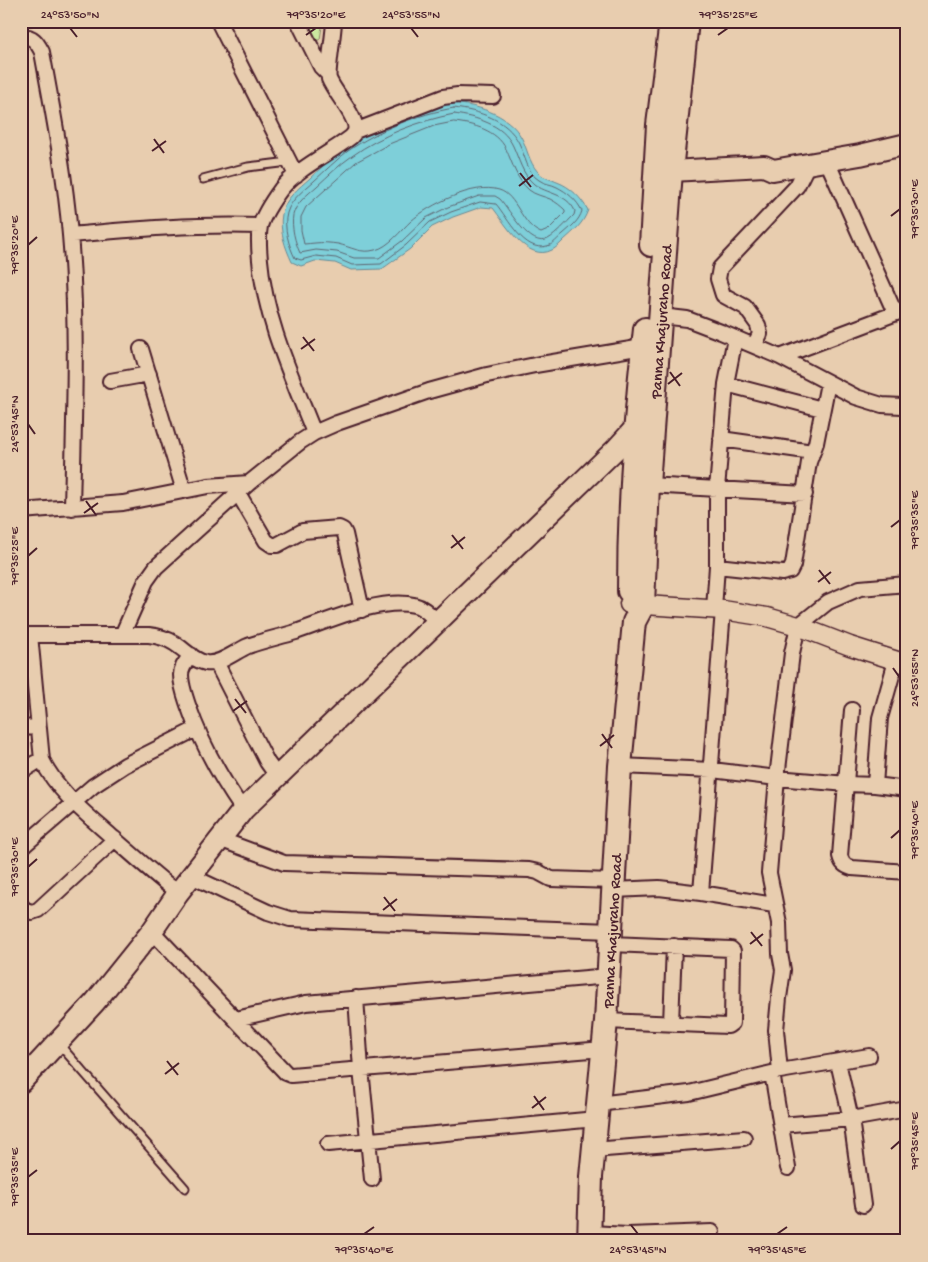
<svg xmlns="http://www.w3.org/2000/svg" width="928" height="1262" font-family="'Gochi Hand',sans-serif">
<rect width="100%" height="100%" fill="#e8cdaf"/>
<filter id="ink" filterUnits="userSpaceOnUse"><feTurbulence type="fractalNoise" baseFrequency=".02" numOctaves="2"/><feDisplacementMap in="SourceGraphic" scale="10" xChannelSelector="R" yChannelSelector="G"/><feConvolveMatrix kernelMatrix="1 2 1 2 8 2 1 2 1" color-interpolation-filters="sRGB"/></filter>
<g filter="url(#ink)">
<!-- green -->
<path fill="#cbe8a0" stroke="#8a8466" d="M303,21h20l-3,18 -3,2 -3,-1z"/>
<!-- water -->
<path fill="#7ecfd9" stroke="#698993" d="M453,103c27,3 60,12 71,40 4,10 7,23 16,31 4,4 11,5 17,8 14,5 24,16 31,28 -5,14 -13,20 -24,30 -4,4 -8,8 -12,10 -25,13 -47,-27 -59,-42l-12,-1 -28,10 -21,10 -22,22 -28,20 -31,1 -16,-7 -20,-2 -14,5 -9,-4c-7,-15 -13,-32 -10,-48 3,-16 17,-26 28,-36 11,-10 22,-21 34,-30 30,-23 73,-38 109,-45z"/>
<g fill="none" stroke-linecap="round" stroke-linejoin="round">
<!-- shore -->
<path stroke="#5f6571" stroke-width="1" d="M454,108c25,3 53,11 65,35 6,12 8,30 20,37 5,4 13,4 18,7 10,5 20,13 25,24 -3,10 -11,16 -19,23 -5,4 -10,11 -16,12 -23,7 -39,-28 -51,-42l-16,-2 -29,10 -21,10 -24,23 -25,19 -29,1 -16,-7 -20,-2 -15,4 -6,-2c-6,-12 -12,-31 -8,-45 4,-14 17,-23 27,-32 11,-10 22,-21 34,-30 30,-21 70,-37 106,-43z
M454,114c22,3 49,10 59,32 6,13 9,28 21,38 12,10 33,9 41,27l-1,4c-8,8 -17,19 -26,24 -18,10 -38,-29 -48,-40l-5,-3h-16l-31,11 -22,11 -24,23 -23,17h-25l-17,-6 -21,-2 -16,3c-5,-11 -9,-26 -7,-38 3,-12 15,-21 24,-29 11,-10 22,-21 35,-30 29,-21 67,-35 102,-42z
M454,122c19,2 43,8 52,27 7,15 10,30 23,41 6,5 14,6 21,9 6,3 11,7 15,11v3l-17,17 -7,3c-20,-8 -24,-38 -42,-43 -25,-8 -70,15 -88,31 -10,9 -22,26 -36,29 -14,4 -24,-3 -37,-6 -7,-1 -16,-2 -23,-1 -4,0 -7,1 -11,1l-3,-14v-13l5,-10 50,-45 33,-18 45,-18z"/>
<defs>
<path id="service" d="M203,179l45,-12 41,-5
M58,1043l127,145"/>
<path id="minor" d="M218,21l78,154
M298,21l23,46 6,6
M21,36c12,0 16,6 21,16 11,60 23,122 28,183 8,91 4,182 2,273
M355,131l88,-34 15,-2 35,1
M827,161l68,152
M70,235c65,-6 125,-11 190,-9
M661,316l26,3 34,13 59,25 76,40 26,8 20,1 5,-2
M754,346l6,-12 -2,-9 -13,-18 -22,-12 -5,-16 2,-11 77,-82 11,-22
M141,349l43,142
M780,357l127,-48
M110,381l39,-7
M726,384l96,25
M314,433c-22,-56 -49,-113 -54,-173 -1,-11 -2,-24 0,-34 4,-13 13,-26 21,-37 18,-22 48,-35 70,-52 2,-2 4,-4 4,-6 4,-12 -21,-39 -26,-52 -2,-7 5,-47 5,-58
M721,439l92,13
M648,485l157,9
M238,493l28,48 6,4h5l26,-14 36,-3 4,2 2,4 17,76
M21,511l102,-8 85,-17 41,-3
M717,566v-77l9,-105 9,-46
M714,609l3,-43 65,7 8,-2 3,-6 16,-103 7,-19 12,-60
M123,633l23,-52 10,-14 93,-84 51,-41 14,-9 23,-10 92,-32 58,-16 48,-10 108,-18
M21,635h128c9,1 17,3 25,8 10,6 20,18 32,20 14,2 30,-12 42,-17 16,-6 32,-9 48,-14 32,-11 85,-35 118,-27 10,2 17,11 24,17
M30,635l12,125c16,32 43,53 69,76 22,19 44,39 67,57
M191,655c-5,7 -10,12 -10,20 0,10 4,21 7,30 13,38 32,72 55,105
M216,662l51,100 10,14
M852,710l-12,146c2,8 5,10 12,12l55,4
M21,728l17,-1
M620,766l92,4 65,8 70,6 28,1 32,4
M21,772l14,-9 7,-3
M875,785l5,-67 16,-57
M219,839l65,24 245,7 9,2 13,7 62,2
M21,848l72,-62 32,-21 71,-36
M191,876l77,36 22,7 321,12
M613,890l46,-2 42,5 73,12
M701,893l22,-283
M21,905l4,5 7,2 6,-2 77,-71
M152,931l134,142 5,2 312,-26
M356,998l5,71 11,110
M236,1019l70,-16 303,-27
M606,1021l122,5 4,-3 1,-72 -2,-2 -120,-5
M671,1023l3,-77
M838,1062l13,57 56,-10
M780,1071l-4,-41 3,-32 4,-28 -3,-16 -1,-31 -10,-50 8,-95 15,-125 6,-27 30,-24 32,-14 47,-4
M772,1073l16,95
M598,1104l91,-11 91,-22 89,-15
M781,1125l70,-6 12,86
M328,1144l268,-25
M593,1150l151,-12
M590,1233l38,2 84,-3"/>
<path id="tertiary" d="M629,604l94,6 44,7 31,9 52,20 57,18"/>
<path id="secondary" d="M656,168l15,3 93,-5 9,4 87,-15 47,-11
M21,1082l74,-80 57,-71 26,-38 65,-83 373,-361 20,-22"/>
<g id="primary">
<path d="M651,245l7,-120 13,-104"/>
<path d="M629,591c0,-87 6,-175 16,-262"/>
<path id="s1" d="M589,1241l2,-64 15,-156 14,-255 14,-144 9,-17 5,-120 23,-314 16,-150"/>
</g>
</defs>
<!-- service casing -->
<use href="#service" stroke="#4a1f2b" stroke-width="11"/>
<!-- minor casing -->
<use href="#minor" stroke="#4a1f2b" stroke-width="18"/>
<!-- tertiary casing -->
<use href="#tertiary" stroke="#4a1f2b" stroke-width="21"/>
<!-- secondary casing -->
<use href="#secondary" stroke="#4a1f2b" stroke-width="24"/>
<!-- primary casing -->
<use href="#primary" stroke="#4a1f2b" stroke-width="26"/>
<!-- service -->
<use href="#service" stroke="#e8cdaf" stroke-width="7"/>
<!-- minor -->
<use href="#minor" stroke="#e8cdaf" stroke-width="14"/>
<!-- tertiary -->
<use href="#tertiary" stroke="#e8cdaf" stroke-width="18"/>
<!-- secondary -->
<use href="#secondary" stroke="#e8cdaf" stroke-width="20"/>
<!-- primary -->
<use href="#primary" stroke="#e8cdaf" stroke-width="22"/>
</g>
</g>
<!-- ticks -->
<path fill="none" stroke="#4a1f2b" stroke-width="2" d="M70,28l7,9M411,28l7,9M306,35l10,-7M718,35l10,-7M154,139l10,14M152,151l14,-10M520,173l11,14M519,186l14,-11M891,216l9,-7M28,245l9,-8M303,337l11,14M301,349l14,-10M670,372l10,14M668,384l14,-11M28,424l7,10M86,501l10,14M84,513l14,-10M891,527l9,-7M452,535l11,14M451,548l14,-11M28,556l9,-8M819,570l11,14M818,582l13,-10M893,668l7,10M235,699l11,14M233,711l14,-10M602,734l10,14M600,746l14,-11M891,838l9,-8M28,867l9,-8M384,897l11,14M383,910l14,-11M751,932l11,14M750,944l13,-10M167,1061l11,14M165,1074l14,-11M534,1096l10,14M532,1108l14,-11M891,1149l9,-8M28,1177l9,-7M631,1225l7,9M364,1234l10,-7M777,1234l10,-7"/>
<g text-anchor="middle" stroke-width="4" stroke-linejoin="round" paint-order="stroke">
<!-- street labels -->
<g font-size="16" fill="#4a1f2b" stroke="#e8cdaf">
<text dy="6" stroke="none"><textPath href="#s1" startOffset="924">Panna Khajuraho Road</textPath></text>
<text dy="6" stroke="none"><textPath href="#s1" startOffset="311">Panna Khajuraho Road</textPath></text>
</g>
</g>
<!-- margin -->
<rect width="928" height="1262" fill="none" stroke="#e8cdaf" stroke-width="55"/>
<rect x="28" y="28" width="872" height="1206" fill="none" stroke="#4a1f2b" stroke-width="2"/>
<g font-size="12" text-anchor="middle" fill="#4a1f2b">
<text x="70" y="18">24°53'50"N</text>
<text x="316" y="18">79°35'20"E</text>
<text x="411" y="18">24°53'55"N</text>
<text x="728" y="18">79°35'25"E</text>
<text transform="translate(914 209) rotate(-90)" y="4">79°35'30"E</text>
<text transform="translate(14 245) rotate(-90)" y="4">79°35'20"E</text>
<text transform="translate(14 424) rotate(-90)" y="4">24°53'45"N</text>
<text transform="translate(914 520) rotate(-90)" y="4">79°35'35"E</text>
<text transform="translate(14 556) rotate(-90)" y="4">79°35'25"E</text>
<text transform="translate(914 678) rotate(-90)" y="4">24°53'55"N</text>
<text transform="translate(914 830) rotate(-90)" y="4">79°35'40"E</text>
<text transform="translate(14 867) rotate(-90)" y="4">79°35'30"E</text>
<text transform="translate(914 1141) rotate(-90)" y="4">79°35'45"E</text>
<text transform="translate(14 1177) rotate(-90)" y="4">79°35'35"E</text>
<text x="364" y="1253">79°35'40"E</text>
<text x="638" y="1253">24°53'45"N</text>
<text x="777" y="1253">79°35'45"E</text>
</g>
</svg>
